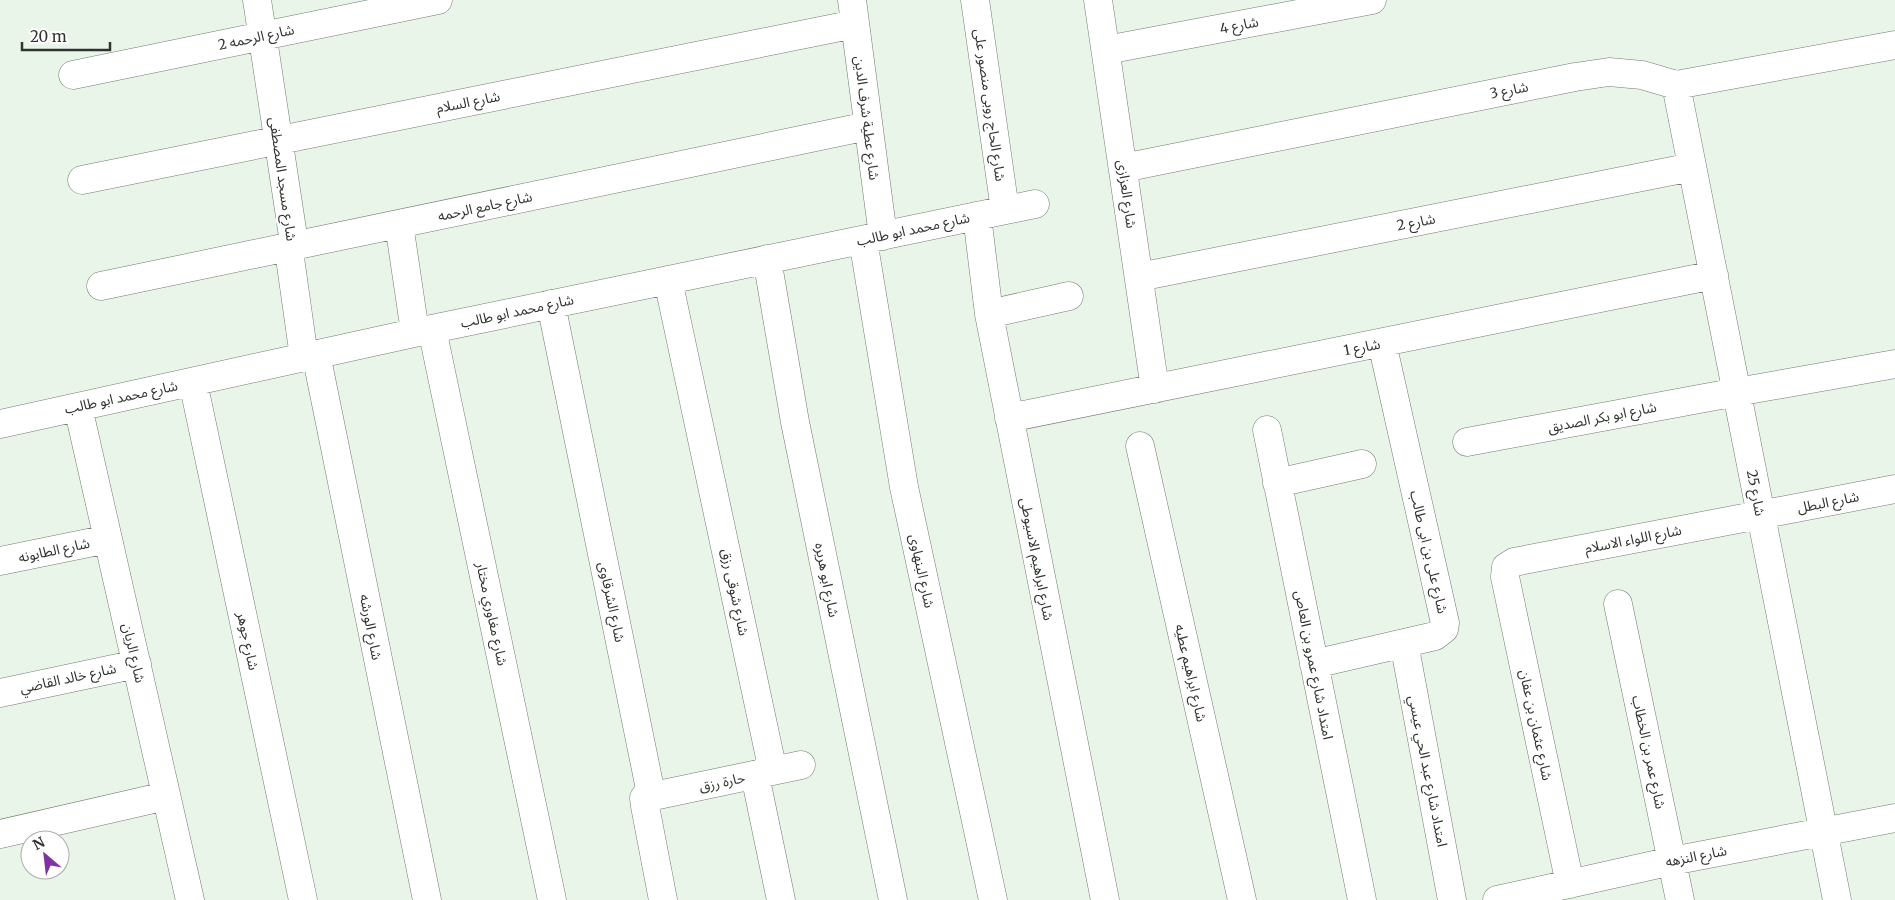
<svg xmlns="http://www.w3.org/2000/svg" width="1895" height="900" font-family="Merriweather,'Noto Sans Arabic',serif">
<rect width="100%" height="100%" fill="#e9f5e8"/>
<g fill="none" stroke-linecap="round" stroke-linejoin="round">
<defs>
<path id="minor" d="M257,0l36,236 -3,22 14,99
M852,0l31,236
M975,0l30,210
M1098,0l57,389
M1106,50l266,-50
M73,75l365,-75
M1676,85l161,815
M1123,168l452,-91 34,-5 33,3 34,10 219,-40
M82,180l773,-156
M977,216l12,98 116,586
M399,224l16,108
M863,240l41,247 89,413
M767,259l28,163 98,478
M1139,277l553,-110
M668,280l103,482 -3,6 -8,6 -3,11 24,115
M101,286l767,-160
M551,304l98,480 -1,9 -4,5 1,8 18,94
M989,314l80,-18
M432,329l120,571
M316,354l111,546
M193,382l110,518
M78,407l112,493
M1009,418l705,-143
M0,424l432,-95 603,-125
M1267,430l95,470
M1467,442l270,-50 158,-28
M1140,446l102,454
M1277,483l85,-19
M0,561l108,-22
M1618,604l62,296
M1404,643l48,257
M1314,664l121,-28 9,-7 1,-6 -63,-280
M0,693l137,-29
M644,798l157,-33
M0,834l166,-38
M1570,884l-65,-307 1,-10 8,-5 381,-73
M1497,900l175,-39 223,-43"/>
</defs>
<!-- minor casing -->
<use href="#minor" stroke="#717c70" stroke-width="29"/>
<!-- minor -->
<use href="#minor" stroke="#fff" stroke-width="28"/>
</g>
<g text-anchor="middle" stroke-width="5" stroke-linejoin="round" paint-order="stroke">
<!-- street labels -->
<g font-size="14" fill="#30342f" stroke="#fff">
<text transform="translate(1239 25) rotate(-11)" y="5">شارع 4</text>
<text transform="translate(256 37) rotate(-12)" y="5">شارع الرحمه 2</text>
<text transform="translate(1509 90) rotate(-11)" y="5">شارع 3</text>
<text transform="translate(468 102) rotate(-11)" y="5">شارع السلام</text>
<text transform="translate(990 105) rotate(82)" y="5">شارع الحاج روبى منصور على</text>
<text transform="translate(867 118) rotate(83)" y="5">شارع عطية شرف الدين</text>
<text transform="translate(283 179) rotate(82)" y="5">شارع مسجد المصطفى</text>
<text transform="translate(1127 194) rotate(82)" y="5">شارع العزازى</text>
<text transform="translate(485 206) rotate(-12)" y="5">شارع جامع الرحمه</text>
<text transform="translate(1416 222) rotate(-11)" y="5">شارع 2</text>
<text transform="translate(913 229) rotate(-12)" y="5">شارع محمد ابو طالب</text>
<text transform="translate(517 311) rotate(-12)" y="5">شارع محمد ابو طالب</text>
<text transform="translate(1362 347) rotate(-11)" y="5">شارع 1</text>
<text transform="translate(121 397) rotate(-12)" y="5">شارع محمد ابو طالب</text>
<text transform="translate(1602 417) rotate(-11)" y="5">شارع ابو بكر الصديق</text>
<text transform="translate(1756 493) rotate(79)" y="5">شارع 25</text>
<text transform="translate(1828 502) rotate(-11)" y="5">شارع البطل</text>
<text transform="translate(1633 539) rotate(-11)" y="5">شارع اللواء الاسلام</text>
<text transform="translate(54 550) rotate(-12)" y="5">شارع الطابونه</text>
<text transform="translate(1429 552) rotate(77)" y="5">شارع على بن ابى طالب</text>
<text transform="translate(1037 559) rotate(79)" y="5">شارع ابراهيم الاسيوطى</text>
<text transform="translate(922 571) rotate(78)" y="5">شارع البنهاوى</text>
<text transform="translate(827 580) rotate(79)" y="5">شارع ابو هريره</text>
<text transform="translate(735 592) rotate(78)" y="5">شارع شوقى رزق</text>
<text transform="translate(612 602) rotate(78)" y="5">شارع الشرقاوى</text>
<text transform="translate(492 614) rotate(78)" y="5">شارع مغاوري مختار</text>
<text transform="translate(371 627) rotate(79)" y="5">شارع الورشه</text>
<text transform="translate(248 641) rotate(78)" y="5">شارع جوهر</text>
<text transform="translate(134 653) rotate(77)" y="5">شارع الريان</text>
<text transform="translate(1314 665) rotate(79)" y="5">امتداد شارع عمرو بن العاص</text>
<text transform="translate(1191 673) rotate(77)" y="5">شارع ابراهيم عطيه</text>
<text transform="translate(68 678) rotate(-12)" y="5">شارع خالد القاضي</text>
<text transform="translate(1536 725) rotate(78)" y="5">شارع عثمان بن عفان</text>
<text transform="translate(1649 752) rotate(78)" y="5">شارع عمر بن الخطاب</text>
<text transform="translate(1428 771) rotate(79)" y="5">امتداد شارع عبد الحي عيسي</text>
<text transform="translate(722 782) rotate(-12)" y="5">حارة رزق</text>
<text transform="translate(1696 856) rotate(-11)" y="5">شارع النزهه</text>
</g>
</g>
<!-- north arrow -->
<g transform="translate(45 855) rotate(332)"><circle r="24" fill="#ffffff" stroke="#acaeac"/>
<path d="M0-4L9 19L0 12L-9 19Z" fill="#7f32a4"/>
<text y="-8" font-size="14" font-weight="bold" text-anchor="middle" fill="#30342f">N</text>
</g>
<!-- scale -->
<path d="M22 42v8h88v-8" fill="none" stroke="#30342f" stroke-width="2.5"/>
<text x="30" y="42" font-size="15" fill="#30342f" stroke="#ffffff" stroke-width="4" paint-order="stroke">20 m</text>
</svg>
